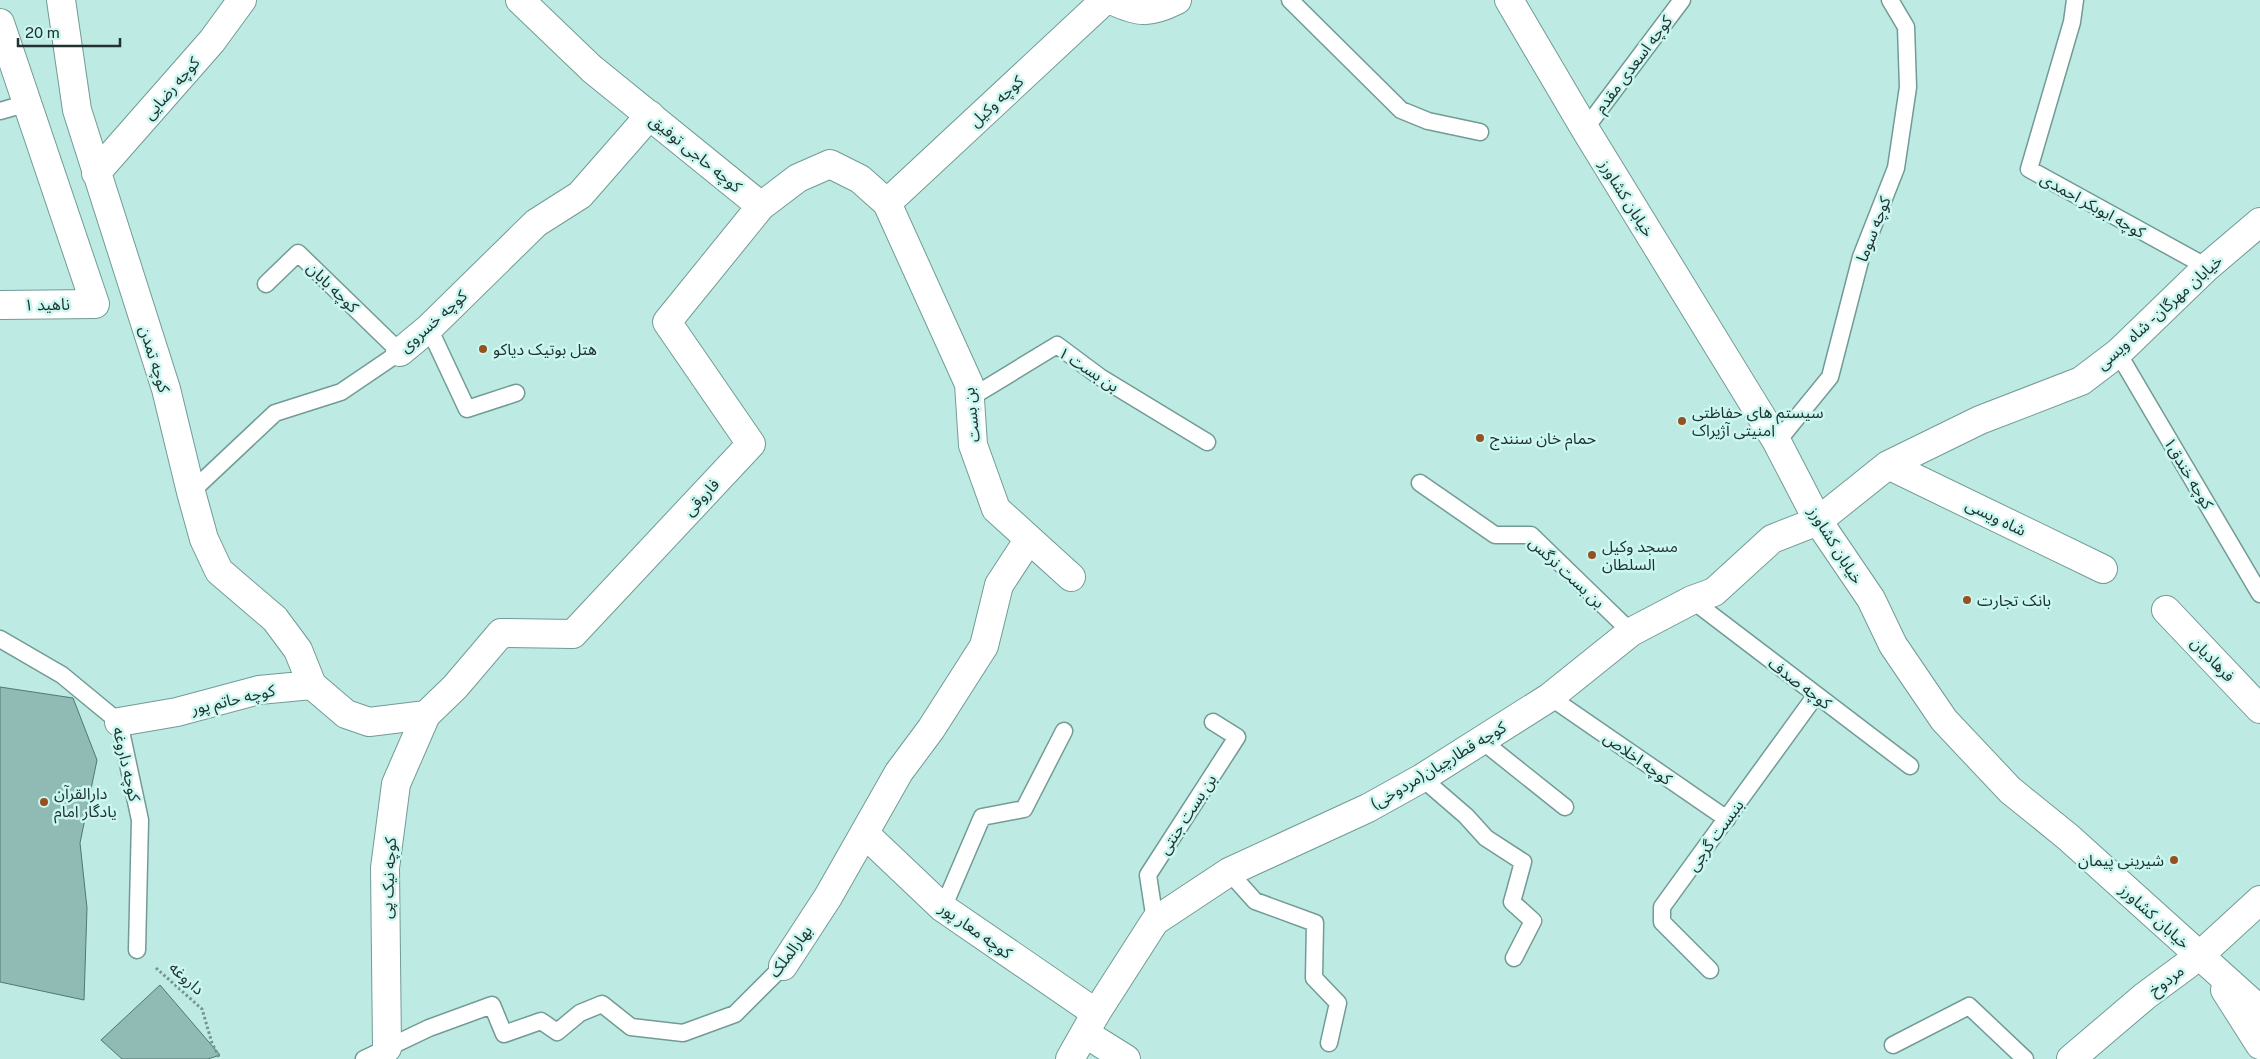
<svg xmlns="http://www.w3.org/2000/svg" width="2260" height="1059" font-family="'Public Sans','Noto Sans Arabic',sans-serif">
<rect width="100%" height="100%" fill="#beeae4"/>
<!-- building -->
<path fill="#90bab4" stroke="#507873" d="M0,687l73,11 24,62 -17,83 7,65 -3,92 -84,-18z
M160,985l60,70 -12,4h-86l-21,-19z"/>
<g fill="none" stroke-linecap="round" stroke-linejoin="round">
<defs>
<path id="lane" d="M1290,0l111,110 27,11 52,11
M2075,0l-3,22 -43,147 178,98
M0,111l28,-8
M1585,129l97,-129
M429,328l38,81 49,-16
M2118,353l142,241
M970,398l87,-53 43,32 107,65
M1777,442l53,-65 31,-120 35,-89 12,-81 -2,-60 -16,-27
M1420,483l75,52h36l100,97
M191,492l84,-79 66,-21 59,-40 -102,-99 -32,31
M1692,600l218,166
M0,639l62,36 57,47 21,98 -3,130
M1550,697l177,122
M1481,740l84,67
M1422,778l44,38 20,22 37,24 -11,40 21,19 -19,37
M1229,872l26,29 60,22 -1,55 24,25 -9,40
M943,908l39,-91 42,-8 40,-78
M1155,921l-7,-46 89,-138 -24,-15
M1710,970l-48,-48v-15l154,-212
M1893,1045l76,-39 56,53
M364,1059l65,-31 63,-23 12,29 37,-13 16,11 23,-19 22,-9 29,23 52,6 52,-19 48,-48"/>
<path id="street" d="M61,0l16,110 89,279 25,103 13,47 15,32 56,48 23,31 14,35
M520,0l72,69 169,137 37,-28 32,-14 30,15 27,24 82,181 4,61 23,64 75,68
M1111,0c28,13 38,14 66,0
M0,23l95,281 -95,1
M96,173l116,-132 30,-41
M887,203l218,-203
M400,352l29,-24 107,-105 44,-28 70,-80
M1888,465l215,104
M1818,521l70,-56 92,-45 101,-39 37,-28 89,-86 53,-45
M2166,610l94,99
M119,722l58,-10 82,-22 53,-5 34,29 23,8 57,-7
M865,834l78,74 153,105
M783,966l45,-69 71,-125 32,-43 53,-83 15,-61 30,-46
M1086,1034l40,25
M387,1048l-2,-180 11,-84 30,-69 29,-28 46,-54 72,1 178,-190 -84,-122 94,-116"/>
<path id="secondary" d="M1509,0l76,129 192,313 41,79 53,78 22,46 51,75 66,70 58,47 192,173
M2225,990l35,55
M1070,1059l26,-46 59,-92 74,-49 139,-64 54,-30 128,-81 81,-65 61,-32 22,-8 58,-53 46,-18
M2071,1059l74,-63 54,-40 61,-56"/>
</defs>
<!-- lane casing -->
<use href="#lane" stroke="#729b96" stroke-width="19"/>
<!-- street casing -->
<use href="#street" stroke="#729b96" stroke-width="30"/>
<!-- secondary casing -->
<use href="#secondary" stroke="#729b96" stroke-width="30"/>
<!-- path -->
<path stroke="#74938f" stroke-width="3" stroke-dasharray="2.5 2.5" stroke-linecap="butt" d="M156,968l46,41 10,34 8,16"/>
<!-- lane -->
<use href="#lane" stroke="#fff" stroke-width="16"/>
<!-- street -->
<use href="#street" stroke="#fff" stroke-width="28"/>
<!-- secondary -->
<use href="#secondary" stroke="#fff" stroke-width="28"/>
</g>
<!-- markers -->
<g fill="#945221" stroke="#cbf7f1" stroke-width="2">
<circle cx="483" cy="349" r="5"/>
<circle cx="1682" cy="421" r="5"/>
<circle cx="1480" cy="438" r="5"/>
<circle cx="1592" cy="555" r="5"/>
<circle cx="1967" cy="600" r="5"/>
<circle cx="44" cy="802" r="5"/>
<circle cx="2174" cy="860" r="5"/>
</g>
<g text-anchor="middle" stroke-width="5" stroke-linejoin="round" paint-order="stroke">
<!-- street labels -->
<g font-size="16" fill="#213230" stroke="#cbf7f1">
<text transform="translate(1633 64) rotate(-53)" y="6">کوچه اسعدی مقدم</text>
<text transform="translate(171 88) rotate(-49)" y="6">کوچه رضایی</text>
<text transform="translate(996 101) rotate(-43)" y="6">کوچه وکیل</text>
<text transform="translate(696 153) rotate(39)" y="6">کوچه حاجی توفیق</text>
<text transform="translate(1627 198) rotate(58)" y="6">خیابان کشاورز</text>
<text transform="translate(2093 205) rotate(29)" y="6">کوچه ابوبکر احمدی</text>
<text transform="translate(1873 229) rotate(-69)" y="6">کوچه سوما</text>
<text transform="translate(333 287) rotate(44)" y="6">کوچه بابان</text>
<text transform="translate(47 304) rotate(-1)" y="6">ناهید ۱</text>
<text transform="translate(2159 312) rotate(-42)" y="6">خیابان مهرگان - شاه ویسی</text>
<text transform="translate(433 321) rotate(-42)" y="6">کوچه خسروی</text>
<text transform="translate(155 359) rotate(73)" y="6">کوچه تمدن</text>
<text transform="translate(1089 369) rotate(33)" y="6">بن بست ۱</text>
<text transform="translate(971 415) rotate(-96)" y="6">بن بست</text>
<text transform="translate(2189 473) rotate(59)" y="6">کوچه خندق۱</text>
<text transform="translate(701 497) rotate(-47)" y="6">فاروقی</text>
<text transform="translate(1996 517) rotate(26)" y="6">شاه ویسی</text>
<text transform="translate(1836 545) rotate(58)" y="6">خیابان کشاورز</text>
<text transform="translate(1567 572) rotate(43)" y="6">بن بست نرگس</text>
<text transform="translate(2213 659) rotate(46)" y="6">فرهادیان</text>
<text transform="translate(1800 683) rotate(37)" y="6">کوچه صدف</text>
<text transform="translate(233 699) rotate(-13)" y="6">کوچه حاتم پور</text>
<text transform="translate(1638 758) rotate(35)" y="6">کوچه اخلاص</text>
<text transform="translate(127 764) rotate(77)" y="6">کوچه داروغه</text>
<text transform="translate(1438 765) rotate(-31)" y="6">کوچه قطارچیان(مردوخی)</text>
<text transform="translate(1187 814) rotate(-57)" y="6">بن بست جنتی</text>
<text transform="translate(1715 835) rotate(-54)" y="6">بنبست گرجی</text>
<text transform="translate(388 878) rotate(-87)" y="6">کوچه نیک پی</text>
<text transform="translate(2155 916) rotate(42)" y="6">خیابان کشاورز</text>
<text transform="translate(976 930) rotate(35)" y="6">کوچه معار پور</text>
<text transform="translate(790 951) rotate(-53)" y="6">بهارالملک</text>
<text transform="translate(187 978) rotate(42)" y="6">داروغه</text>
<text transform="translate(2166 980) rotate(-37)" y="6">مردوخ</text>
</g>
<!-- poi labels -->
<g font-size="16" fill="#213230" stroke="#cbf7f1" text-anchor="start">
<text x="493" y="355">هتل بوتیک دیاکو</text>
<text x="1692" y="418">سیستم های حفاظتی<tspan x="1692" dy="18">امنیتی آژیراک</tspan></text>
<text x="1490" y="444">حمام خان سنندج</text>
<text x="1602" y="552">مسجد وکیل<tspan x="1602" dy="18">السلطان</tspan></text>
<text x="1977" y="606">بانک تجارت</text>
<text x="54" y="799">دارالقرآن<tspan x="54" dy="18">یادگار امام</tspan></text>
<text x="2164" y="866" text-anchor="end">شیرینی پیمان</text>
</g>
</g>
<!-- scale -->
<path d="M18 38v8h102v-8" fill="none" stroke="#213230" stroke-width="2.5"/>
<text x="25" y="38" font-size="15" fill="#213230" stroke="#cbf7f1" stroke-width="4" paint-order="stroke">20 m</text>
</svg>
